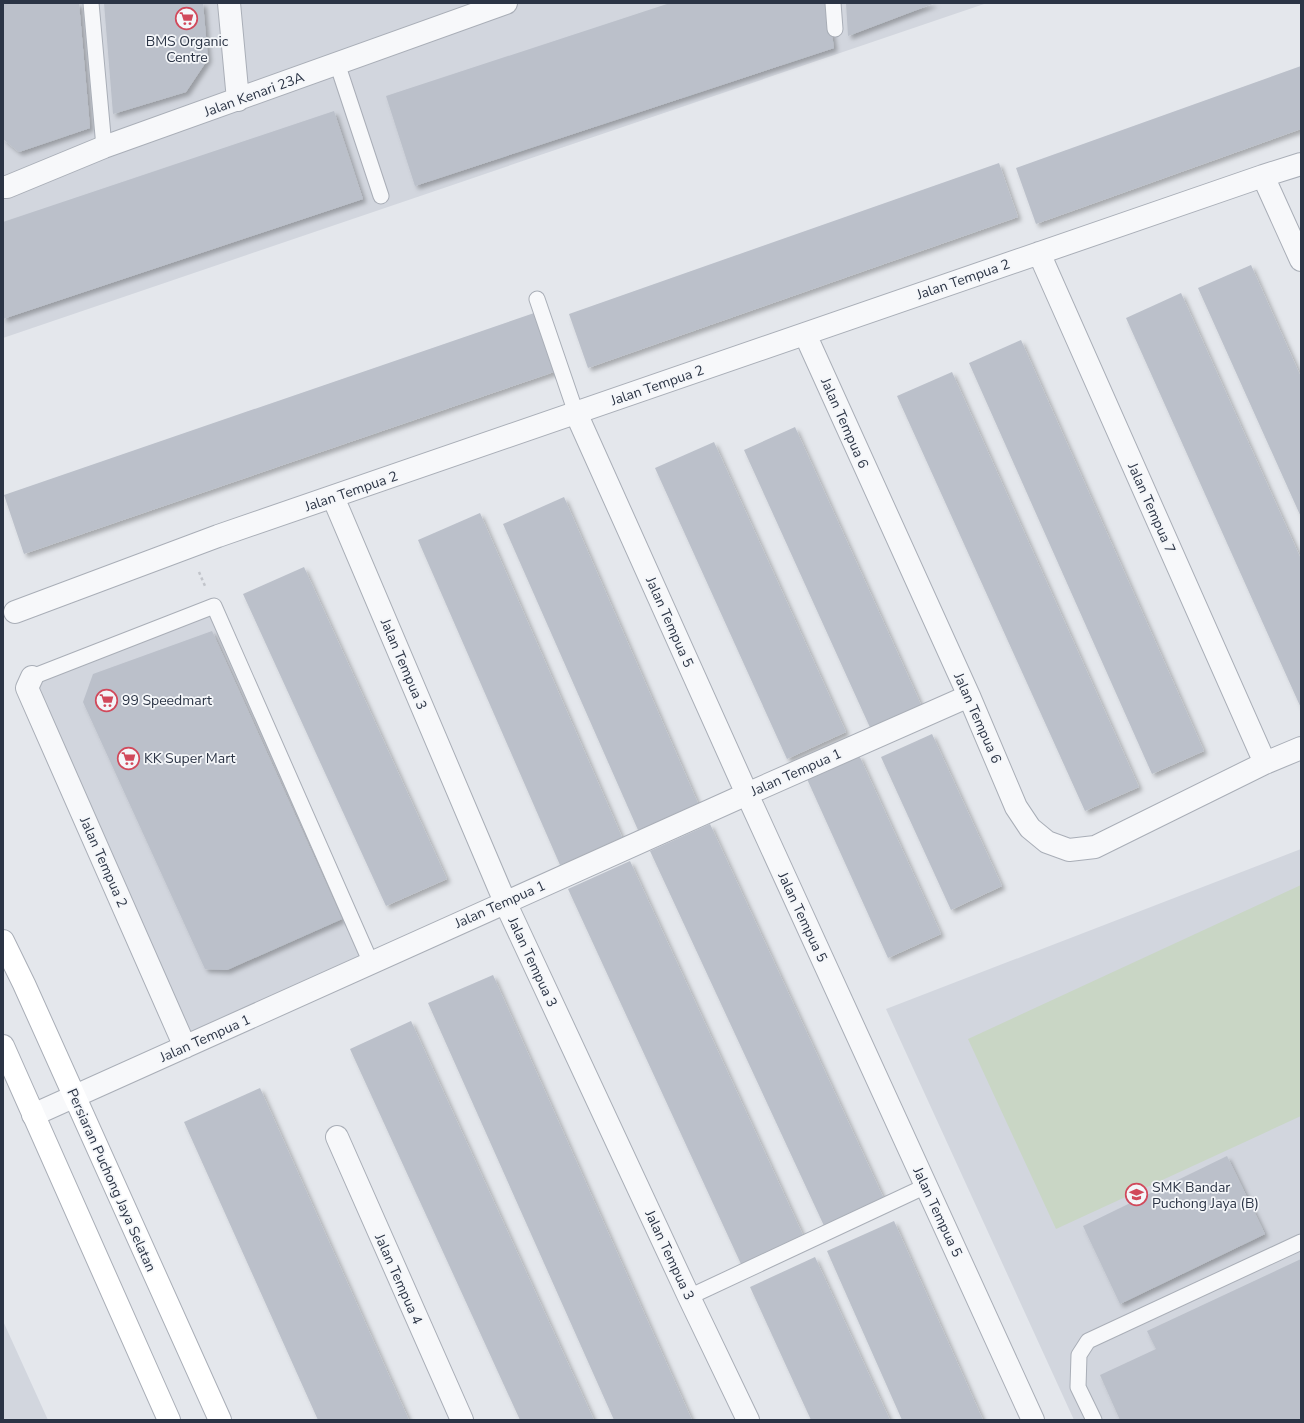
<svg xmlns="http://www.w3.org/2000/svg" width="1304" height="1423" font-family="'Nunito Sans',sans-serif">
<defs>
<filter id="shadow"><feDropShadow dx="3.5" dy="3.5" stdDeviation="2" flood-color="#0004"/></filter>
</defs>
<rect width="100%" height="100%" fill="#e4e7ec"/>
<!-- built -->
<path fill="#d2d6de" d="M3,3h984l-984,335z
M211,615l150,341 -171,76 -152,-344 3,-8z
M1301,849v571h-227l-188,-411z
M3,1321l45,99h-45z"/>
<!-- green -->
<path fill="#c9d6c5" d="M1301,885v231l-245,113 -88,-190z"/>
<!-- building -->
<path fill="#bbc0ca" filter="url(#shadow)" d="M3,3h76l11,125 -71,24 -16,-13z
M104,3h99l5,56 -22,33 -73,22z
M670,3h157l7,45 -419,138 -29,-90z
M846,3h89l-87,33z
M1301,66v63l-265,95 -20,-56z
M334,111l29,88 -360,120v-97z
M999,163l19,54 -430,151 -19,-54z
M1251,265l50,112v140l-103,-229z
M1181,293l120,266v149l-175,-390z
M537,312l20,59 -533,183 -20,-59z
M1021,340l183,411 -52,23 -183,-411z
M952,372l187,415 -54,24 -188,-415z
M795,427l129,284 -51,23 -129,-284z
M714,442l132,290 -59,27 -132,-291z
M564,497l134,306 -60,27 -135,-306z
M480,513l142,324 -62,28 -142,-325z
M304,567l143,312 -61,27 -143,-312z
M212,631l130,288 -115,51 -22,-1 -122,-267 10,-28z
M932,734l70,152 -51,24 -70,-153z
M859,755l82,179 -53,24 -81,-179z
M710,824l176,379 -60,27 -176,-379z
M630,861l173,374 -62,29 -173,-375z
M493,975l199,445h-78l-186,-417z
M411,1021l183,399h-74l-170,-371z
M260,1088l149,332h-91l-134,-298z
M1227,1156l38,78 -145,70 -37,-78z
M894,1221l89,199h-81l-75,-169z
M815,1257l75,163h-79l-61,-133z
M1301,1259v161h-181l-20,-45 56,-26 -9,-18z"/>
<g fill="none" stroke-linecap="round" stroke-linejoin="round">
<defs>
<path id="service" d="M91,3l13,144
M833,3l2,26
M337,63l44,133
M537,299l39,114
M32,677l182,-71 157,357
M689,1297l237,-111
M1094,1420l-16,-33 1,-32 9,-14 213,-99"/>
<path id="minor" d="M229,3l9,97
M1263,176l38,84
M3,187h4l97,-40 402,-144
M1039,253l226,510
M805,334l164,362 47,111 14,21 17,14 22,8 26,-3 170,-84 36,-15
M576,413l171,381 286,626
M333,497l172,405 184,395 59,123
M15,612l203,-76 1045,-360 38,-12
M32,677l-5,11 158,359
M33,1115l714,-321 222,-98
M337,1137l125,283"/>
<path id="secondary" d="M3,941l21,43 196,436
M3,1046l166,374"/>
</defs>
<!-- service casing -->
<use href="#service" stroke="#a9aeb7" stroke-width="17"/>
<!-- minor casing -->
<use href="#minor" stroke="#a9aeb7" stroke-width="24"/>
<!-- secondary casing -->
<use href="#secondary" stroke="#a9aeb7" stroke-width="24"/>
<!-- path -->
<path stroke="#c2c5cb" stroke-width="2.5" stroke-dasharray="3 3" stroke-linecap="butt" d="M199,572l6,14"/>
<!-- service -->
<use href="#service" stroke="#f7f8fa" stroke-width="15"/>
<!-- minor -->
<use href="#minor" stroke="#f7f8fa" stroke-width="22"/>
<!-- secondary -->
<use href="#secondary" stroke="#fff" stroke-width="22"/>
</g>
<!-- icons -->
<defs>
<symbol id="supermarket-ring" viewBox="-11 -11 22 22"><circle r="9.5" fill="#f4f6f9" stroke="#d1495b" stroke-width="1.5"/><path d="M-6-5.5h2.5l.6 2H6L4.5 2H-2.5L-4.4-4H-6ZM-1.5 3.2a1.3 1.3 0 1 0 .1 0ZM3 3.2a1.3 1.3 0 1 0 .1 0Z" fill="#d1495b"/></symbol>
<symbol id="school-ring" viewBox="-11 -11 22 22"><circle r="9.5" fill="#f4f6f9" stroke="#d1495b" stroke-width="1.5"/><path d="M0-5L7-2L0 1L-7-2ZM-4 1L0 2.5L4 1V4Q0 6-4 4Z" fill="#d1495b"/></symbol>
</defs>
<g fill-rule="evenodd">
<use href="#supermarket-ring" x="174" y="6" width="25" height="25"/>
<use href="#supermarket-ring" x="94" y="688" width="25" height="25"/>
<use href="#supermarket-ring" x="116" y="746" width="25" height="25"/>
<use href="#school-ring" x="1124" y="1182" width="25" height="25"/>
</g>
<g text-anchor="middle" stroke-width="3.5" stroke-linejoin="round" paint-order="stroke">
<!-- poi labels -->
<g font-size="14" fill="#2b3445" stroke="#f4f6f9" text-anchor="start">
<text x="187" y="46" text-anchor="middle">BMS Organic<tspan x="187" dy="16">Centre</tspan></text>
<text x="122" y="705">99 Speedmart</text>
<text x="144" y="763">KK Super Mart</text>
<text x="1152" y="1192">SMK Bandar<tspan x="1152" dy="16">Puchong Jaya (B)</tspan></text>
</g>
<!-- street labels -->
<g font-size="14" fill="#2b3445" stroke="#f4f6f9">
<text transform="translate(254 94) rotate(-20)" y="5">Jalan Kenari 23A</text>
<text transform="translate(963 279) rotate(-19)" y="5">Jalan Tempua 2</text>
<text transform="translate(657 385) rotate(-19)" y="5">Jalan Tempua 2</text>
<text transform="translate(845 423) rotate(66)" y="5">Jalan Tempua 6</text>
<text transform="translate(351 491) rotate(-19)" y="5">Jalan Tempua 2</text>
<text transform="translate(1152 508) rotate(66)" y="5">Jalan Tempua 7</text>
<text transform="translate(670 622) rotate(66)" y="5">Jalan Tempua 5</text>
<text transform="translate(404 664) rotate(67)" y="5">Jalan Tempua 3</text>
<text transform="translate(978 718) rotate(66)" y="5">Jalan Tempua 6</text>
<text transform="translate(796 772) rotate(-24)" y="5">Jalan Tempua 1</text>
<text transform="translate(104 862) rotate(66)" y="5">Jalan Tempua 2</text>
<text transform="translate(500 904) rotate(-24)" y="5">Jalan Tempua 1</text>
<text transform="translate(803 917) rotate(65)" y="5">Jalan Tempua 5</text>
<text transform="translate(533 962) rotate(65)" y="5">Jalan Tempua 3</text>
<text transform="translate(205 1038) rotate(-24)" y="5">Jalan Tempua 1</text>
<text transform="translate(112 1180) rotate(66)" y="5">Persiaran Puchong Jaya Selatan</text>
<text transform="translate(938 1212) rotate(65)" y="5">Jalan Tempua 5</text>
<text transform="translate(670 1255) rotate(65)" y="5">Jalan Tempua 3</text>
<text transform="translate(399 1279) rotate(66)" y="5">Jalan Tempua 4</text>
</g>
</g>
<!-- border -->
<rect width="1304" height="1423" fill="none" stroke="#2b3445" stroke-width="8"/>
</svg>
